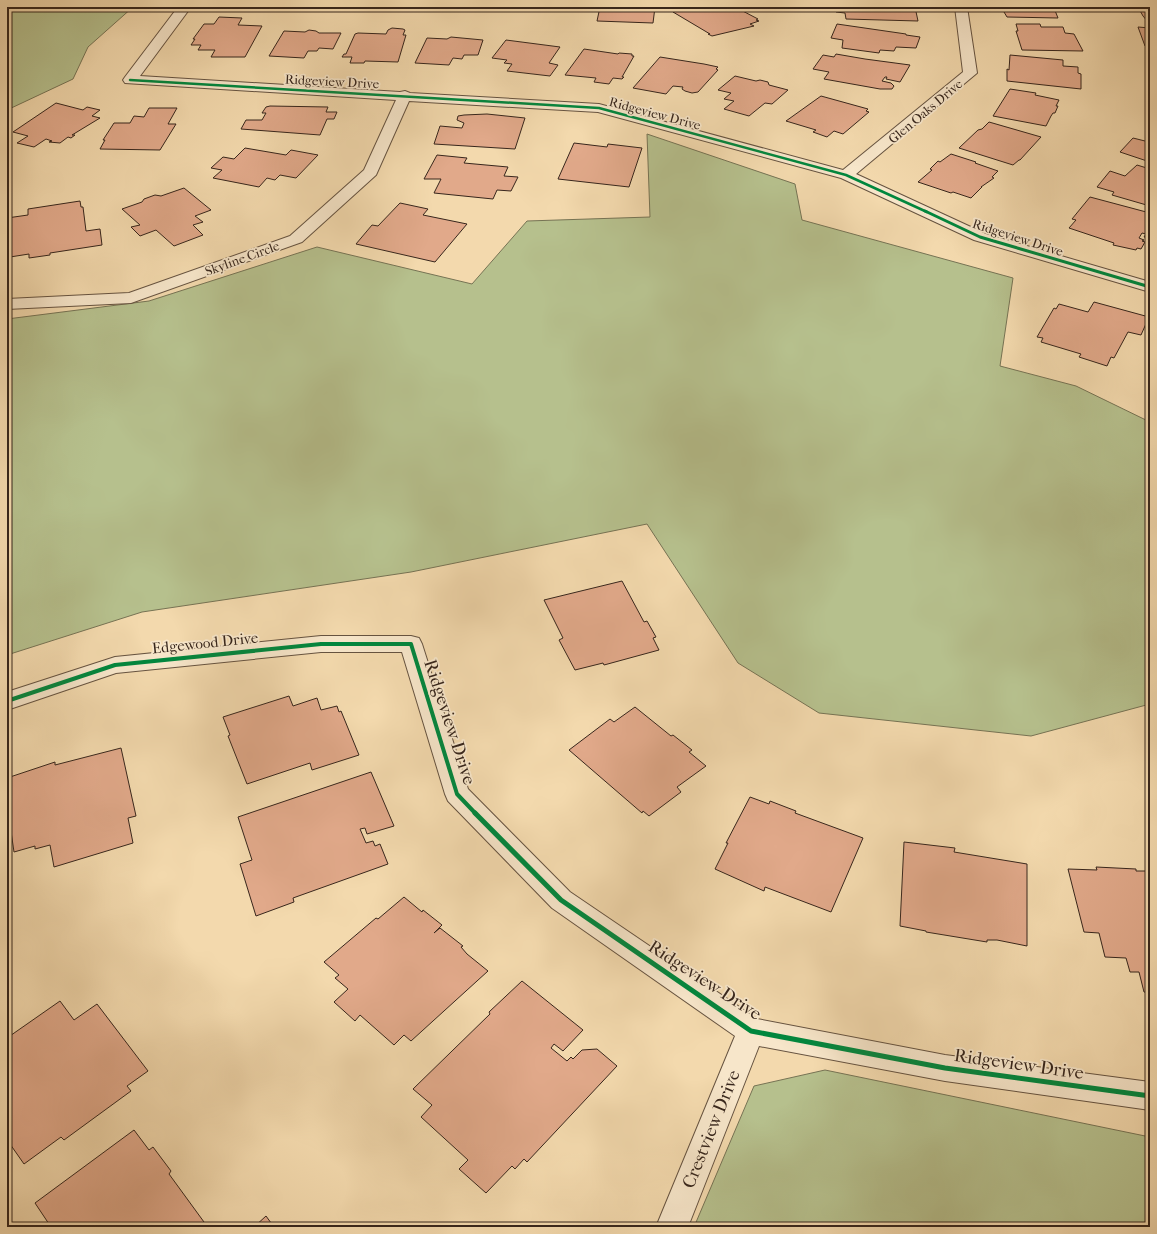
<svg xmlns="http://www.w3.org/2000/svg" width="1157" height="1234" font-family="'IM FELL French Canon',serif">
<rect width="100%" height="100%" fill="#f3d9ad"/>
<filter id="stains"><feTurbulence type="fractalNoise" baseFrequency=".005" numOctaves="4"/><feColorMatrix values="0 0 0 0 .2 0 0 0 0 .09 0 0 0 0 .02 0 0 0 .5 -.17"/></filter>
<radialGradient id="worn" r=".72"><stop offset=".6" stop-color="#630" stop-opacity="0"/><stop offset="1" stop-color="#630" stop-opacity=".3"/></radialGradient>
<!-- green -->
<path fill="#b6c08d" stroke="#767354" d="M7,7h126l-45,40 -15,32 -66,31z
M647,134l148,50 7,36 211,58 -13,88 76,20 74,36v282l-119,32 -212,-23 -81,-50 -91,-139 -236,48 -269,40 -135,43v-336l142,-18 168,-54 155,37 55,-63 123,-4z
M825,1070l325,67v90h-456l60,-141z"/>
<!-- building -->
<path fill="#e1a98a" stroke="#37261c" d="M600,7h55l-2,16 -56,-2z
M681,7h54l23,12 -2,1 3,1 -9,3 4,2 -42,10 -4,-2h2l-37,-22 11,-3z
M834,7h81l3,14 -72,-2 -1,-6 -9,-1z
M1001,7h50l3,1 4,10 -51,-1z
M1138,7h12v15h-2l-5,-6z
M219,17l23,1 -4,7 24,1 -17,31h-34l4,-7h-17l3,-5h-10l4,-6h-2l11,-15h10z
M837,24l69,10v1l14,2 -4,11 -20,-1 -2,4 -14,-1 -1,3 -37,-5 1,-8 -12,-2z
M1016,24h24l1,3h22l2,6 9,1 9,17 -61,-1 -6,-19h2z
M1138,27l12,1v19l-5,-1z
M392,28l11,1 2,1 -2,5h3l-8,27 -33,-1 -1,2h-14l2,-6h-10l2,-3h2l9,-20 3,-1 28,1 2,-4z
M309,30l7,1 3,2h22l-8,16 -14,-1 -2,3h-9l-4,7 -35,-2 15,-25 21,1z
M451,37l32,3 -5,15h-14l-2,4 -9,-1 -4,7 -34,-2 12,-25 20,1z
M506,40l54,7 -11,16 9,2 -8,11 -43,-5 5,-7 -8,-1 3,-3 -15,-2z
M584,49l34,5 1,-1 13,1v2h2l-12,21h2l-2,2 -9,-1 -4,6 -15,-2 2,-4 -31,-3z
M836,54l29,5 45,6 -10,17 -14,-3 1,-2h-2l-3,4 9,2 3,3 -2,3h-12l-56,-10 5,-7 -16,-3 10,-14 11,2z
M1010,55l53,5v6l15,1v6l3,1v15l-74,-8v-12l2,1z
M660,57l44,7 14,3 -2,2 2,1 -20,22 -6,1 -7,-2 -3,-2 1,-2 -10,-1 -7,8 -33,-6z
M735,76l21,5 4,-1 8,2 1,3 19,5 -16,14 -7,-1 -16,13 -25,-7 10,-8 -10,-2 7,-6 -13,-3z
M1010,89l26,4 -1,2 24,5 -3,6h2l-3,7h-2l-2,3 -5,10 -53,-10z
M821,96l47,13 -2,2 3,1 -26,22 -9,-3 -7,6 -14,-5 3,-2 -30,-9z
M56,103l27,7 4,-3 13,3 -8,6 8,2 -28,17h3l-4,3 -3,-1 -8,6 -11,-1 3,-1 -6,-2 -12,8 -17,-4 11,-7 -15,-4z
M270,106l58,1 -2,5h11l-3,7h-7l-7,16 -79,-6 5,-9h16l4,-7h-4l4,-6z
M149,108h28l-9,16h8l-16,26 -60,-1 5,-9h-2l11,-17h16l4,-7 10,1z
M487,114l38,4 -10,31 -81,-5 6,-18 22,2 2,-5 -7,-3 1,-4 6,-1z
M989,122l52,15 -21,23h-1l-6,5 -54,-17 19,-18 4,-1z
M1150,136v26l-30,-10 13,-14 12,3z
M574,143l33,4 1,-3 34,4 -13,39 -71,-8z
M245,148l41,7 5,-5 27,5 -22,23 -16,-3 -5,5 -8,-2 -8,9 -46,-9 9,-8 -11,-2 12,-11 11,2z
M951,154l25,8 -1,1 23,8 -6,6 2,1 -13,9h1l-11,11 -18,-6 -2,1 -33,-11 14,-12 -2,-1 8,-8 2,1z
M437,155l30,3 -3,5 44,4 -4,9 14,1 -7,14 -14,-1 -4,9 -59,-6 7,-14h-17z
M1137,165l13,4v37l-38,-11 2,-3 -17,-5 13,-16 15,5z
M184,188l27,22 -16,6 8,6 -10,3 10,10 -29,11 -18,-16 -16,6 -9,-9 9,-2 -18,-16 20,-7 2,-3 11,-4 6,1z
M1090,197l60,16v25l-6,-1 2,-3 -4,-1 -3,5 5,2 -2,1 3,1 -4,7 -4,-1 -1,2 -23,-5 1,-2 -45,-15 7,-8 -4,-1z
M80,201l1,6h2l3,24 14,-2 2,16 -52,8v2l-21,3v-4l-19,3 -1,-11h-2v-28l21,-3v-6z
M400,203l28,6 -5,6 44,9 -32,38 -79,-18 16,-19 6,1z
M1094,302l55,15 -8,18 -13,-3 -14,26 -3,-1 -4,9 -28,-9 2,-3 -40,-12 2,-4 -6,-1 17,-29 2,1 3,-5 29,8z
M622,581l22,41 3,-1 9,16 -3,1 6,12 -55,15 -1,-2 -28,7 -16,-30 4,-2 -19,-38z
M289,696l4,10 24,-8 4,12 16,-4 2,6 2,-1 18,44 -47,15 -2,-7 -63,21 -19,-48 2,-1 -7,-18z
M635,707l36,29 2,-1 19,15 -3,2 17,14 -29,21 4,5 -32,24 -6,-5 -1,2 -73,-63 41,-31 4,3z
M121,748l15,68 -8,2 5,25 -79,24 -4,-22 -15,4v-3l-21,6 -7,-48 2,-1 -2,-25 48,-16v3z
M371,772l23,54 -27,8 -2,-6 -5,1 6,14 7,-2 2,5 5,-2 8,20 -95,34 1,4 -38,14 -16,-52 12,-4 -14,-43z
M750,797l19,7 1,-3 26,10 -1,2 68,25 -32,74 -66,-25 -1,4 -49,-22 13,-26h-2z
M904,842l51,6 -1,4 73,12v82l-30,-6h-10v2l-61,-10v-1l-26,-5z
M1096,867l40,2v2h14v122l-6,-1 -5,-20h-9l-4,-14 -21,-1 -6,-24 -15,-1 -16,-63 29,1z
M404,897l18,15 1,-2 19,15 -8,8 6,-5 23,18 -2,1 6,7 21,17 -77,70 -7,-6 -10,10 -34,-30 -5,6 -21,-19 14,-13 -13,-11 4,-3 -15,-13 52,-44 2,1z
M522,981l61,49 -20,21 -9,-7 -3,4 16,13 4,-4 2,2 9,-9 15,-1 20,17 -90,96 -3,-3 -9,10 -3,-3 -26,27 -27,-24 9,-9 -47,-43 11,-12 -19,-16 77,-75 -1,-2z
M60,1001l14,19 23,-16 51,67 -21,15 4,5 -67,49 -3,-3 -37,27 -14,-20 -2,2 -1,-2v-106z
M134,1130l15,20 4,-3 18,24 -2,3 35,48 -6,5h-147l-16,-24z
M266,1216l8,11h-20z"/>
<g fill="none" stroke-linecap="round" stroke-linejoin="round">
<defs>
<path id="street" d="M178,7h13l-51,69 260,16 5,-1 5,2 189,11 244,66 120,-98 -8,-65h12l10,66 -121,101 130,60 164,48v10l-176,-52 -133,-62 -243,-66 -189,-11 -33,74 -74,67 -171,61 -124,6v-10l122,-6 161,-57 74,-66 32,-70 -271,-17 -2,-3 2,-3z
M321,636h90l8,2 3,6 46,145 102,103 187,127 188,36 205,27v28l-205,-29 -186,-35 -71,181h-32l79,-191 -183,-128 -104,-107 -3,-7 -43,-142h-81l-205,21 -109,37v-18l108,-35z"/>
</defs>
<!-- street casing -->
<use href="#street" stroke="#665340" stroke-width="2"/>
<!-- street -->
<use href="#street" fill="#f7e6ca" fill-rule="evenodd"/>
<defs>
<path id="cycleway-far3" d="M130,80l469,28 247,67 81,37"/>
<path id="cycleway-far2" d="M925,211l55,26 170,50"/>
<path id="cycleway-far1" d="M7,701l108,-36 206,-21h90l46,150 19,20"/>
<path id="cycleway" d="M475,813l86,87 190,131 194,37 205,28"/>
</defs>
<!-- cycleway-far3 casing -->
<use href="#cycleway-far3" stroke="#f7e6ca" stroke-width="4"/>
<!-- cycleway-far2 casing -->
<use href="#cycleway-far2" stroke="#f7e6ca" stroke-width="5"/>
<!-- cycleway-far1 casing -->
<use href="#cycleway-far1" stroke="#f7e6ca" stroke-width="6"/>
<!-- cycleway casing -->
<use href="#cycleway" stroke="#f7e6ca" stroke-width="8"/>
<!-- cycleway-far3 -->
<use href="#cycleway-far3" stroke="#00873e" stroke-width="2.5"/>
<!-- cycleway-far2 -->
<use href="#cycleway-far2" stroke="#00873e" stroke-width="3"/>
<!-- cycleway-far1 -->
<use href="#cycleway-far1" stroke="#00873e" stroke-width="4"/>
<!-- cycleway -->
<use href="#cycleway" stroke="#00873e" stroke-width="5"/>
</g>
<g text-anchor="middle" stroke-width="3.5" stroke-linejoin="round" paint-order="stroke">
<!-- far-street labels -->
<g font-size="13" fill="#37261c" stroke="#f7e6ca">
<text transform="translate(332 81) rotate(3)" y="5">Ridgeview Drive</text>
<text transform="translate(925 111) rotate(-40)" y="5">Glen Oaks Drive</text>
<text transform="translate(655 113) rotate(15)" y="5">Ridgeview Drive</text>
<text transform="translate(1018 237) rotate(18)" y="5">Ridgeview Drive</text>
<text transform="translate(242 258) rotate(-20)" y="5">Skyline Circle</text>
</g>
<!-- street labels -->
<g font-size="15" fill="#37261c" stroke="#f7e6ca">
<text transform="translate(205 643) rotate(-6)" y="5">Edgewood Drive</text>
</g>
<!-- near-street labels -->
<g font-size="18" fill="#37261c" stroke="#f7e6ca">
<text transform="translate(450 722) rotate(72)" y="6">Ridgeview Drive</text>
<text transform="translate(705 980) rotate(33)" y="6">Ridgeview Drive</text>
<text transform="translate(1019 1064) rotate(8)" y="6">Ridgeview Drive</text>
<text transform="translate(711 1129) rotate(-68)" y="6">Crestview Drive</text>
</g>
</g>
<!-- margin -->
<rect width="1157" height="1234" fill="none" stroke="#f3d9ad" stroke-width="24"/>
<rect x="8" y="8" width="1141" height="1218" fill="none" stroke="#37261c" stroke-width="2"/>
<rect x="12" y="12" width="1133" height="1210" fill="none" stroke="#37261c"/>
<rect width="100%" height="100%" filter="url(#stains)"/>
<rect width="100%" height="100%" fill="url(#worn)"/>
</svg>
